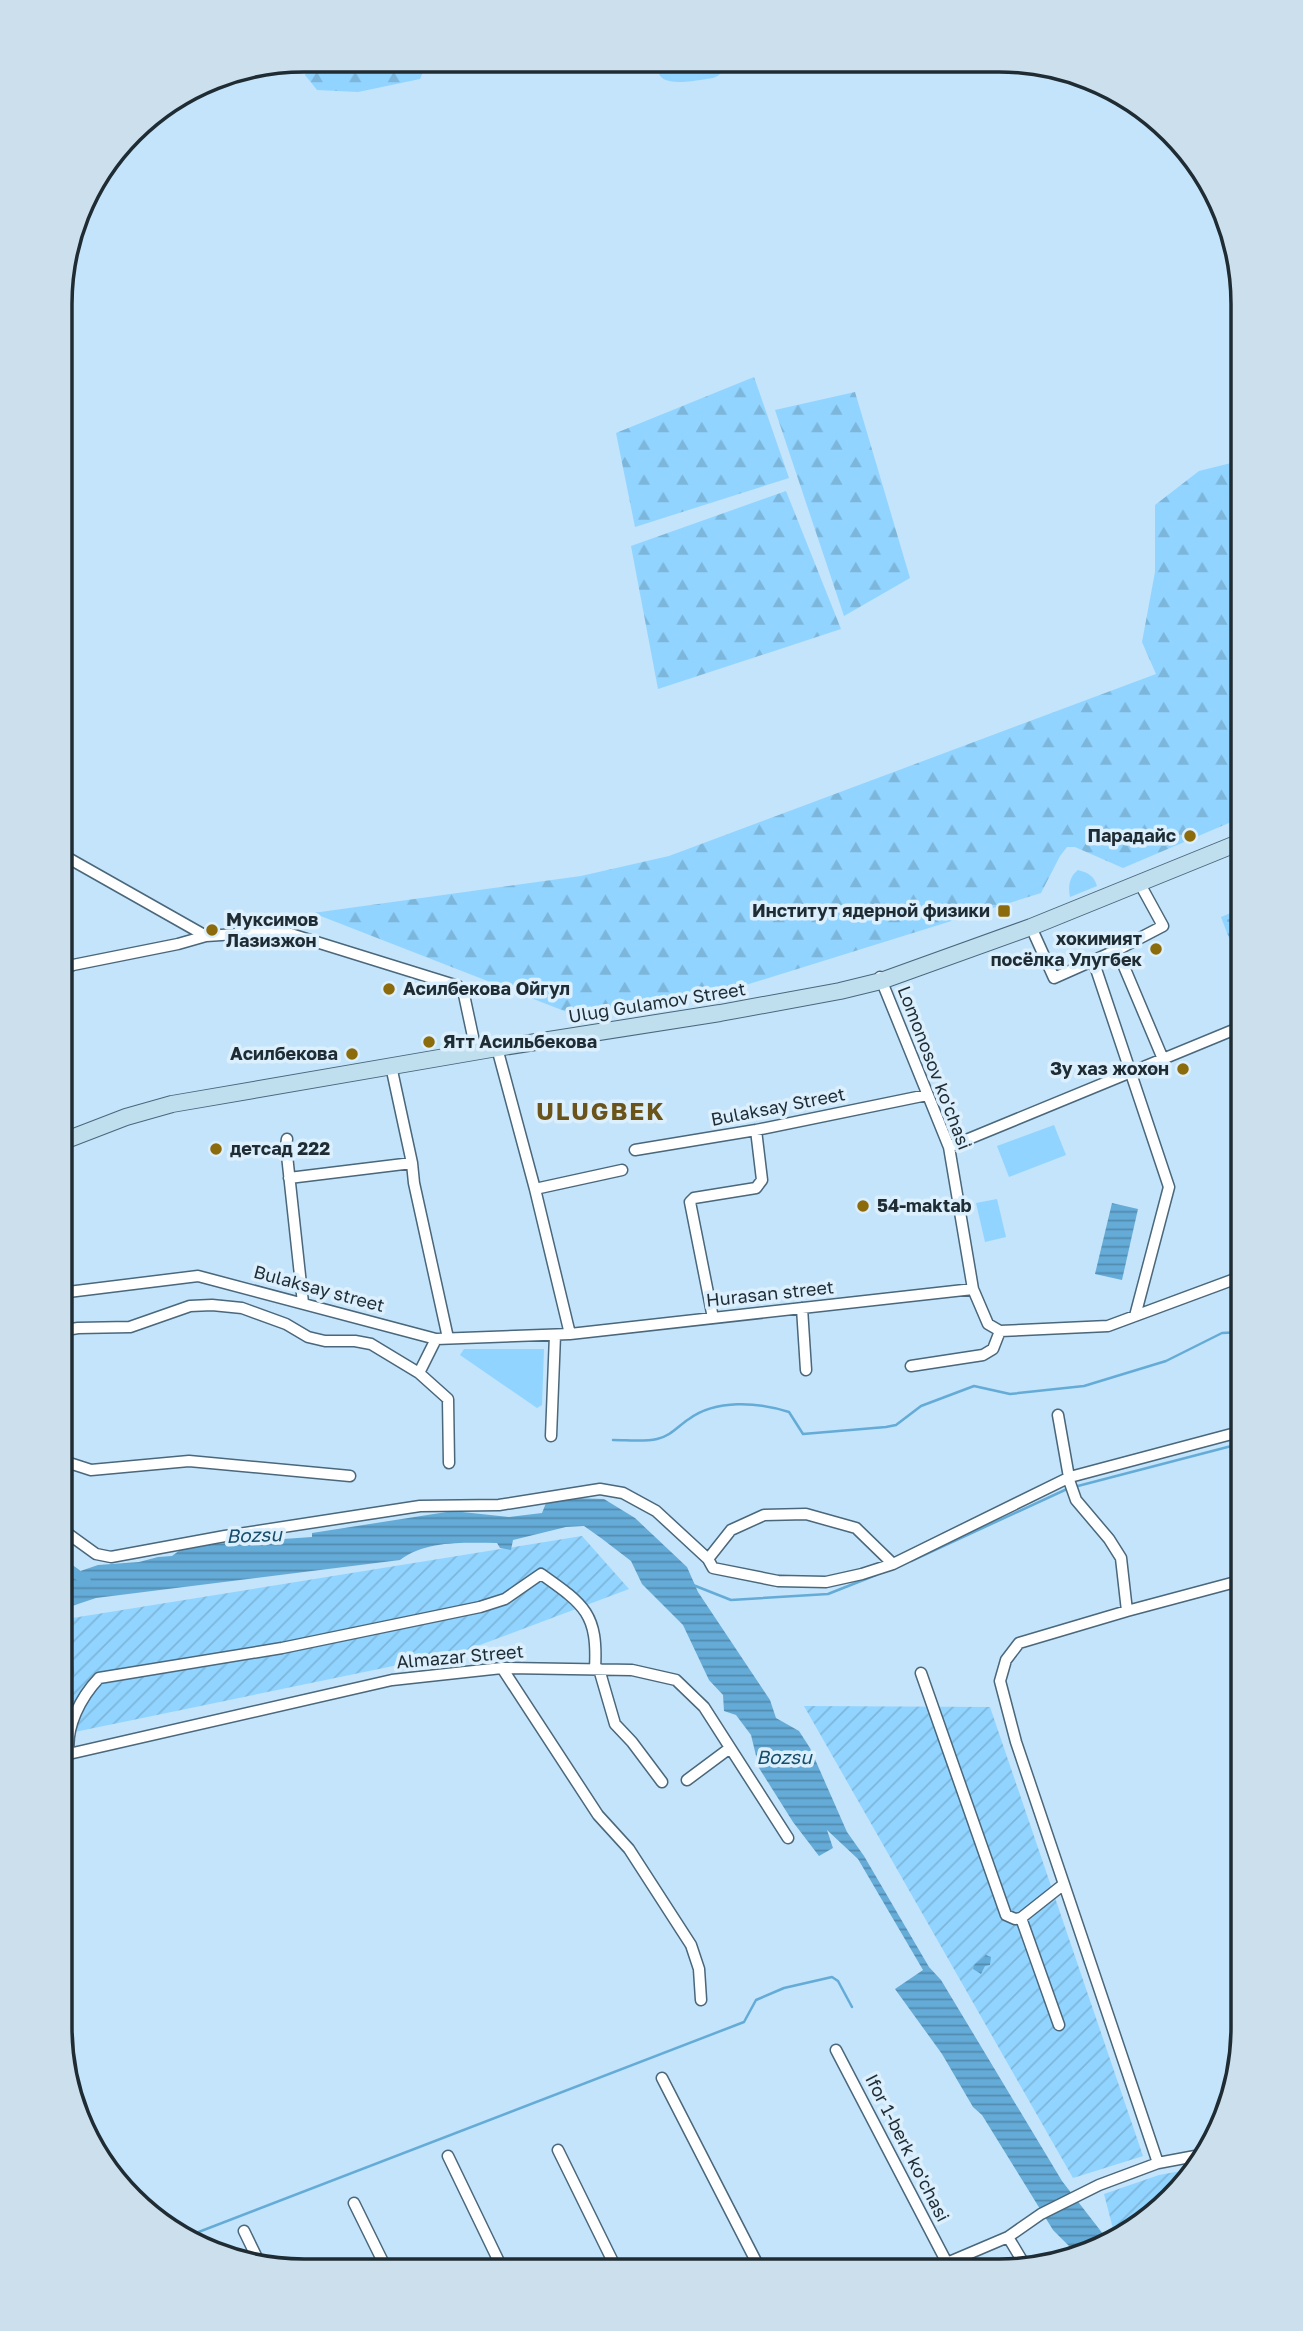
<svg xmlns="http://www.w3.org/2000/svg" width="1303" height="2331" font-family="'Golos Text',sans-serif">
<defs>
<pattern id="forest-firs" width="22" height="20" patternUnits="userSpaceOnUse" patternTransform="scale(1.75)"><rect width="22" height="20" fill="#91d4ff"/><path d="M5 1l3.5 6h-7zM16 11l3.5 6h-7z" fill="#7db6db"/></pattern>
<pattern id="park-dots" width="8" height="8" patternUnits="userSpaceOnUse" patternTransform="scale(1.75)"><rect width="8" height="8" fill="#91d4ff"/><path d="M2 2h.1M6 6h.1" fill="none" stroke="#7db6db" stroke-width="1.8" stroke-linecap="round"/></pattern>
<pattern id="garden-furrows" width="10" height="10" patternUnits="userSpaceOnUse" patternTransform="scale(1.75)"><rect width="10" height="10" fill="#91d4ff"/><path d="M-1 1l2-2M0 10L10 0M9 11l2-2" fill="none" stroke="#7db6db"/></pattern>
<pattern id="water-rules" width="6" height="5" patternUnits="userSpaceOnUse" patternTransform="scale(1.75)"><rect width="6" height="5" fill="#64abd7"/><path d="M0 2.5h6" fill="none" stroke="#528baf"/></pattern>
</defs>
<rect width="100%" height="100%" fill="#c3e4fa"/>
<!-- grass -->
<path fill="#91d4ff" d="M660,62h66c-1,8 -6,14 -13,16 -16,2 -64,14 -53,-16z
M1078,870c11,3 16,6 19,16l-27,11c-2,-10 -1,-20 8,-27z
M1054,1125l12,30 -57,22 -12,-31z
M997,1199l9,38 -21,5 -9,-39z
M464,1349h80l-2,56 -5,3 -77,-53z"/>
<!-- forest -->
<path fill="url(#forest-firs)" d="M310,60h115l2,2 -7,17 -62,13 -41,-2 -12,-15z
M754,377l35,101 -154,49 -19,-94z
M855,392l55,186 -66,38 -69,-206z
M1243,460v357l-120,51 -48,-21h-8l-7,9 -19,37 -308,96 -161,25 -259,-101 268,-37 88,-20 487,-182 -14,-32 13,-70v-67l44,-34z
M786,491l55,138 -183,60 -27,-143z"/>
<!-- park -->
<path fill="url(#park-dots)" d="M1243,908v25l-14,5 -8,-21z"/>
<!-- garden -->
<path fill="url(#garden-furrows)" d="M582,1536l47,53 -168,63 -401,83v-115z
M804,1706l186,1 153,449 -70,22z
M1198,2168l-5,8 -58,54 -19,10 -12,-46 55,-19z"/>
<!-- water -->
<path fill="url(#water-rules)" d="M1112,1203l26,6 -16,71 -27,-6z
M571,1498l33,1 31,19 52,49 11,25 72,108 6,18 23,13 11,17 37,84 17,24 65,111 12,13 121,201 48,62 -30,14 -27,-27 -71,-115 -9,-8 -31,-53 -47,-65 28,-19 -65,-111 -31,-29 6,18 -14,8 -26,-34 -34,-54 -8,-33 -15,-20 -12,-4 -1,-16 -14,-15 -26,-55 -41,-41 -11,-23 -30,-23 -17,-12 -18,1 -53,13 -2,10 -11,-2 -3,-5c-32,0 -70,-3 -97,17l-304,38 -36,12v-32l38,-13 41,-3 19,-5 14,-1 8,-6 32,-6 100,-7v-4l141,-22 56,6 33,-4 4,-10z
M986,1955l5,2 -1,8 -5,1 -4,8 -8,-5 1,-4z"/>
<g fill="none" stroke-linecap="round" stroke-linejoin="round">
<!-- stream -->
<path stroke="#64abd7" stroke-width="2.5" d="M613,1440c14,0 31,2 44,-1 14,-3 21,-13 32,-20 27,-20 69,-17 100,-7l14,22 83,-7 10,-2 25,-19 53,-20 36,8 74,-8 82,-25 56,-28 21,-1
M1074,1487l169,-44
M911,1561l156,-72
M693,1585l38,15 97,-6 48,-19
M60,1693l13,-20 -8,-67
M183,2238l561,-216 12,-22 28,-12 48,-11 6,4 14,26"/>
<!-- canal -->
<path stroke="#64abd7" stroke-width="10" d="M60,1562l26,19"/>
<defs>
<path id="street" d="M61,854l145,82
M1031,927l23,51 63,-28 46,-24 -23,-42
M1117,950l46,109
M1093,960l76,227 -34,129
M61,969l12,-4 105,-21 28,-8 75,-5 177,55 5,4 12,56
M880,977l69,170 24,142 15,35 12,7
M497,1048l38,141 35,145
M391,1066l21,97 2,20 34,155
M287,1139l-1,7 17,157
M949,1147l294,-121
M635,1150l121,-20 171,-35
M289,1178l123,-15
M535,1189l87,-19
M60,1293l138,-17 238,63 134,-5 403,-45
M802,1308l4,62
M713,1318l-23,-116 4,-4 62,-10 6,-8 -6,-50
M60,1331l18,-3 52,-1 60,-21 22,-1 30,3 44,16 22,13 17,4h30l16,3 48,29 29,26 1,64
M1000,1331l108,-5 135,-50
M911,1366l72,-11 10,-6 7,-18
M419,1373l17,-34
M1058,1415l12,68 6,17 33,39 12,19 6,53
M551,1436l4,-101
M60,1460l31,10 98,-9 161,15
M60,1528l36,26 15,3 114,-21 195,-30 79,-1 101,-16 23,4 33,18 52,48 5,9 65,13 48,1 36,-8 31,-10 177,-87 173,-46
M708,1559l23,-29 33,-15 42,-1 50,14 37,36
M502,1668l96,147 31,34 62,96 8,24 2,31
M599,1669l16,55 17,18 30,40
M921,1673l85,242 9,4 6,-1 43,-34
M69,1754c-4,-27 12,-57 30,-76l183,-30 198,-41 25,-8 36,-25c44,31 57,40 54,95
M60,1756l332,-76 110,-12 130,2 44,10 28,27 84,131
M687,1780l43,-32
M1021,1918l38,107
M836,2050l111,213
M662,2078l99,193
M558,2150l59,120
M448,2156l55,114
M1158,2163l-142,-421 -16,-61 6,-21 13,-17 108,-32 116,-31
M354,2203l33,67
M244,2231l17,35
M1008,2237l18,30
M928,2271l80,-34 33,-23 58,-29 59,-22 48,-9"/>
<path id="secondary" d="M61,1142l65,-25 46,-13 325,-56 223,-35 120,-22 41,-10 150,-54 212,-86"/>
</defs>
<!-- street casing -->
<use href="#street" stroke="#4a677b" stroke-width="13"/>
<!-- secondary casing -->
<use href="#secondary" stroke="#4a677b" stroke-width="18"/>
<!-- street -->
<use href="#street" stroke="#fff" stroke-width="10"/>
<!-- secondary -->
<use href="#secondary" stroke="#bfdeee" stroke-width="16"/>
</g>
<!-- markers -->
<g fill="#8b6b0b" stroke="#dbeffd" stroke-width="2.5">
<circle cx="1190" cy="836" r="7"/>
<rect x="997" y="904" width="14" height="14" rx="3.5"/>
<circle cx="212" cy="930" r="7"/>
<circle cx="1156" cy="949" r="7"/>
<circle cx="389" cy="989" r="7"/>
<circle cx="429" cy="1042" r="7"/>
<circle cx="352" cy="1054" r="7"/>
<circle cx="1183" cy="1069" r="7"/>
<circle cx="216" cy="1149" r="7"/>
<circle cx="863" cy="1206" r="7"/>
</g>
<g text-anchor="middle" stroke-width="7" stroke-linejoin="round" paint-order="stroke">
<!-- poi labels -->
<g font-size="18" font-weight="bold" fill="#1f2c34" stroke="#dbeffd" text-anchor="end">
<text x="1176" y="842">Парадайс</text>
<text x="990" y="917">Институт ядерной физики</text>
<text x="226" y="926" text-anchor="start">Муксимов<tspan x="226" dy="21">Лазизжон</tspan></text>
<text x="1142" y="945">хокимият<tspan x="1142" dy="21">посёлка Улугбек</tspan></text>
<text x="403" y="995" text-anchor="start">Асилбекова Ойгул</text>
<text x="443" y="1048" text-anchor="start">Ятт Асильбекова</text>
<text x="338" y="1060">Асилбекова</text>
<text x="1169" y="1075">Зу хаз жохон</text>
<text x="230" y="1155" text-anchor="start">детсад 222</text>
<text x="877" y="1212" text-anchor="start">54-maktab</text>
</g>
<!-- street labels -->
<g font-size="18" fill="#1f2c34" stroke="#dbeffd">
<text transform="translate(657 1003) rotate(-9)" y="6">Ulug Gulamov Street</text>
<text transform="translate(934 1068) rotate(69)" y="6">Lomonosov ko'chasi</text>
<text transform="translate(778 1107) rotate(-11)" y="6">Bulaksay Street</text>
<text transform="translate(319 1289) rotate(15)" y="6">Bulaksay street</text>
<text transform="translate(770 1294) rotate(-6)" y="6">Hurasan street</text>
<text transform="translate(460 1657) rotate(-5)" y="6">Almazar Street</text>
<text transform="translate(907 2148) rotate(63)" y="6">Ifor 1-berk ko'chasi</text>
</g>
<!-- water labels -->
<g font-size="19" font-style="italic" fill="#164e6c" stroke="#dbeffd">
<text transform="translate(254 1535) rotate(-2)" y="7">Bozsu</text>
<text x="784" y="1764">Bozsu</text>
</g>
<!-- district labels -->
<g font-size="24" font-weight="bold" letter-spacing="2" fill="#6a5419" stroke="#dbeffd">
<text x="601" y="1120">ULUGBEK</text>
</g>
</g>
<!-- crop -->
<path d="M0 0H1303V2331H0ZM304 72H999A232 232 0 0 1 1231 304V2027A232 232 0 0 1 999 2259H304A232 232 0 0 1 72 2027V304A232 232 0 0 1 304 72Z" fill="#ccdfed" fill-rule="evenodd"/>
<path fill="none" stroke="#1f2c34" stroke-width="3.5" d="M304 72H999A232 232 0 0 1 1231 304V2027A232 232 0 0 1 999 2259H304A232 232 0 0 1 72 2027V304A232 232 0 0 1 304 72Z"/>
</svg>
